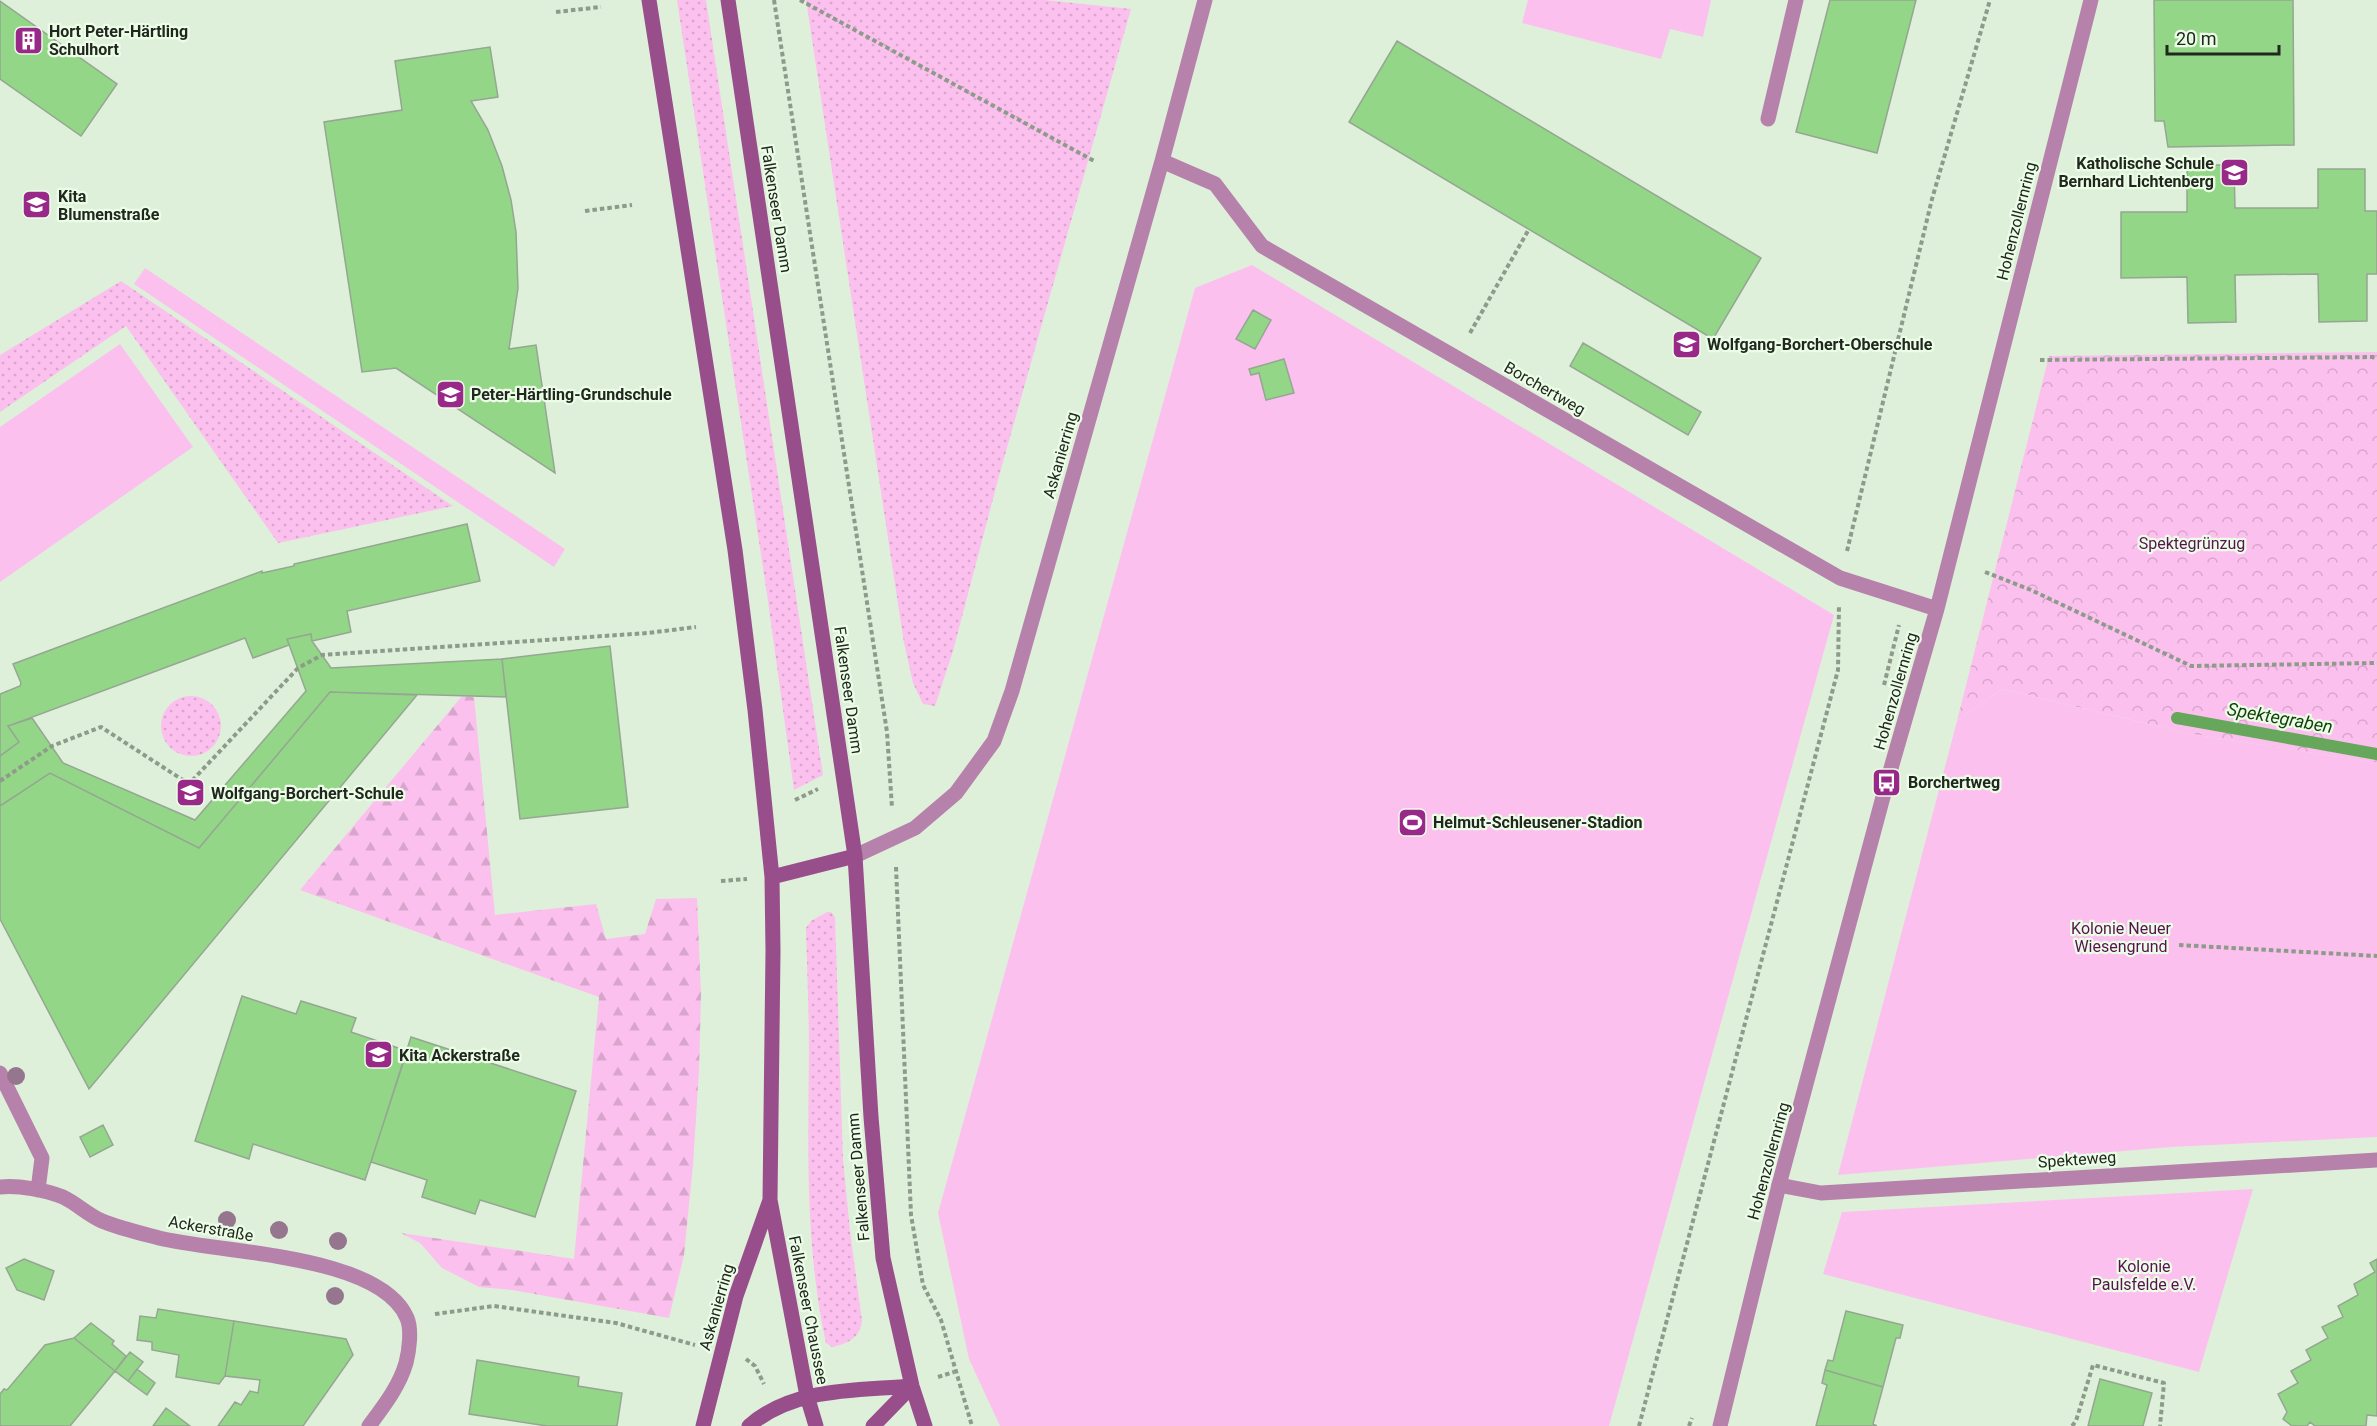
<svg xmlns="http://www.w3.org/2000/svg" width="2377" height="1426" font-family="Roboto,sans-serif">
<defs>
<pattern id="grass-dots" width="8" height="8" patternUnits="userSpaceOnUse" patternTransform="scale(1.5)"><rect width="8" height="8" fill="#fcc0ef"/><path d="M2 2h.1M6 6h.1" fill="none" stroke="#d8a5cc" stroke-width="1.8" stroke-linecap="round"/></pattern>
<pattern id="forest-firs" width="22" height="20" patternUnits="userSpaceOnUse" patternTransform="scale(1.5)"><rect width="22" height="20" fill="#fcc0ef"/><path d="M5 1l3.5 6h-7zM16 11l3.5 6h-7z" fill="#d8a5cc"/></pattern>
<pattern id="park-crowns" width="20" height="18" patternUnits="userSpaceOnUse" patternTransform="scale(1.5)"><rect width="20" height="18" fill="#fcc0ef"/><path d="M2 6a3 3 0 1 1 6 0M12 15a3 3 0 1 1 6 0" fill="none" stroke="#d8a5cc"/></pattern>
</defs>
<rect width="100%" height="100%" fill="#def0da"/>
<!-- grass -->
<path fill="url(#grass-dots)" d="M677,0h29l117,775 -29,15 -26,-189z
M806,0h239l86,9 -132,467 -46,175 -18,55 -12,-2 -10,-21 -9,-40z
M121,281l332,225 -175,37 -152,-217 -126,86v-57z
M161 726a30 30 0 1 1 60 0a30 30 0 1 1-60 0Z
M827,912h4l4,5 8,242 7,72 12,90c-2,17 -15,23 -30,26l-6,-4c-21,-96 -18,-194 -17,-292 0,-41 -2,-82 -3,-123l5,-7z"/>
<!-- forest -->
<path fill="url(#forest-firs)" d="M462,696l12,1 21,218 101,-11 10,35 39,-5 11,-35 41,-1 4,97 -2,76 -6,94 -9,90 -15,63 -157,-28 -33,-3 -37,-19 -22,-25 -19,-10 173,26 25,-262 -299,-107z"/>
<!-- park -->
<path fill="url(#park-crowns)" d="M2377,352v411l-186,-29 -189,-45 -45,32 92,-365z"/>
<!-- garden -->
<path fill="#fcc0ef" d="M1528,0h183l-8,37 -33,-8 -9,30 -139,-36z
M1252,265l582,350 -225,811h-609l-31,-67 -31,-146 257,-925z
M145,268l420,281 -11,18 -420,-283z
M120,344l73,103 -193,135v-155z
M2002,689l189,45 186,29v374l-206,10 -333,28 119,-454z
M2253,1189l-54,183 -376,-98 19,-62z"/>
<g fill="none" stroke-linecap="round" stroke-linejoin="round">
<!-- stream -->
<path stroke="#67a75b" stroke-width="12" d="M2177,718l200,36"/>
</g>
<!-- building -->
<path fill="#93d687" stroke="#95a692" stroke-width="1.5" d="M1830,0h86l-39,153 -81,-21z
M2154,0h139l1,145 -126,2 -4,-26h-9z
M0,1l117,83 -36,52 -81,-57z
M1397,41l364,217 -48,81 -364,-217z
M490,47l8,50 -27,4 17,29 14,36 9,34 5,32 2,56 -9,61 27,-4 19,128 -159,-105 -34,4 -38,-250 78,-12 -7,-49z
M2187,165h47l1,43h83v-39h47v42h12v63h-10v47l-48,1 -1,-48 -83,1 1,47 -48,1 -1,-46 -66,1v-66h66z
M1253,310l18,10 -16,29 -19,-10z
M1583,343l118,69 -13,23 -118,-69z
M1284,359l10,34 -28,7 -7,-27 -8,2 -2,-6z
M467,524l13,57 -133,30 4,21 -39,9 -1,-7 -24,5 2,6 -36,13 -8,-20 -237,88 11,16 -19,14v-62l20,-8 1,-3 -8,-19 249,-93v2l32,-7v-2z
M311,634l1,7 19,27 171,-9 4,38 -176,-5 -131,156 -149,-75 -50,33v-50l19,-14 -11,-16 24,-8 31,45 132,57 111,-129 -19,-52z
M610,646l18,161 -108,12 -18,-160z
M330,692l87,3 -328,394 -89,-170v-113l50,-33 149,75z
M242,996l54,18 5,-13 55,17 -5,14 56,19 -42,129 -112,-36 -4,15 -54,-18z
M411,1037l165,54 -41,126 -55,-17 -5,14 -53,-17 5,-17 -56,-18z
M103,1125l10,20 -23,12 -10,-20z
M24,1259l30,12 -10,29 -27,-10 -11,-22z
M2377,1259v157l-10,-1 -1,11h-51l-5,-4 -3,4h-15l-9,-7 4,-7 -9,-18 20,-11 -7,-12 20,-11 -5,-10 22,-12 -6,-11 21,-10 -5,-11 20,-11 -4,-11 21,-12 -5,-9z
M158,1309l76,12 -9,55 -6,8 -43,-7 3,-22 -27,-5v-8l-15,-2 3,-24 16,2z
M1846,1311l57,14 -3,13h-4l-13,49 -58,-17 3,-10 5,1z
M234,1321l112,18 7,16 -50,71h-85l17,-24 6,3 9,-14 8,2 2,-13 -35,-4z
M91,1323l23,18 -2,3 14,12 -11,15 -41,-33z
M74,1338l41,33 -45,55h-70v-32l4,-5 3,1 38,-45z
M130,1352l13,10 -15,19 -13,-10z
M477,1360l102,17 -1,9 44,7 -5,33h-70l-78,-12z
M137,1369l18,14 -8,12 -19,-14z
M1825,1370l58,17 -10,37 4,2h-61l11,-41 -5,-2z
M2100,1379l52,14 -9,33h-55z
M166,1408l24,18h-37z"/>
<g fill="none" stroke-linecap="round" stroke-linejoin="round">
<!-- path -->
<path stroke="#8e9b8b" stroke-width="4" stroke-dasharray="4.5 3" stroke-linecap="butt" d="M774,0l113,732 5,76
M800,0l296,162
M556,12l45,-5
M585,211l47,-6
M1470,333l59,-104
M2040,360l337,-3
M1847,551l85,-352 58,-199
M1985,572l46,18 160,76 186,-3
M1884,685l15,-60
M0,781l52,-35 49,-19 88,57 109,-116 24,-13 326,-22 48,-6
M795,800l23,-11
M896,867l15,348 12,70 18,35 31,106
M721,881l26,-2
M2179,945l198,11
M435,1314l59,-8 122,17 79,22
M746,1359l9,7 9,18
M938,1377l16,-5
M1639,1426l199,-756 1,-65
M1689,1426l3,-8
M2072,1426l4,-5 17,-56 71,18 -4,43"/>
<!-- lane -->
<path stroke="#b682ab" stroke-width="15" d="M1768,119l28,-119
M1779,1185l42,8 556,-33"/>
<!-- street -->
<path stroke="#b682ab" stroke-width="15" d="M1162,161l53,23 47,62 578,332 97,31
M855,856l60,-28 41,-35 38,-52 18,-50 150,-530 43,-161
M0,1073l42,85 -4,32
M0,1187c19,-2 45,3 63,10 13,6 25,18 39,24 17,7 38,12 57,17 60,15 221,16 248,80 5,12 2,33 -1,45 -7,24 -23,44 -37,63
M1720,1426l59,-241 108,-403 50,-173 154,-609"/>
<!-- secondary -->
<path stroke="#994e8c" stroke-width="15" d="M649,0l86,550 20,160 17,167 1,74 -3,249 37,196 9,30
M728,0l127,856 16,261 12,141 29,128 13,40
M772,877l83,-21
M703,1426l33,-130 34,-96
M749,1426c44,-39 108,-35 163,-40
M873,1426l39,-40"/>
</g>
<!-- trees -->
<g fill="#95768e">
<circle cx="16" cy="1076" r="9"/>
<circle cx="227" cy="1220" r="9"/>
<circle cx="279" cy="1230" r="9"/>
<circle cx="338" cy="1241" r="9"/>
<circle cx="335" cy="1296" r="9"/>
</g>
<!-- icons -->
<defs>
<symbol id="building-square" viewBox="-11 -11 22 22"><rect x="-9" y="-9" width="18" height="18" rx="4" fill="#982989" stroke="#ebfde7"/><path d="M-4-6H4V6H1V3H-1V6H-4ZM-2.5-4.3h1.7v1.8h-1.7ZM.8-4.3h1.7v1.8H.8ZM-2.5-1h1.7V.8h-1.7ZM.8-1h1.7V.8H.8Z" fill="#fff"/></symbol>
<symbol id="school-square" viewBox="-11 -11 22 22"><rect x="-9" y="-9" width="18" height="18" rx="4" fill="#982989" stroke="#ebfde7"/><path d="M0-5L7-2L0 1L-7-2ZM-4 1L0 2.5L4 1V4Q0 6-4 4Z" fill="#fff"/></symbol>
<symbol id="bus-square" viewBox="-11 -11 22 22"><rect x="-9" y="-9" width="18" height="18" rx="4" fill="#982989" stroke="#ebfde7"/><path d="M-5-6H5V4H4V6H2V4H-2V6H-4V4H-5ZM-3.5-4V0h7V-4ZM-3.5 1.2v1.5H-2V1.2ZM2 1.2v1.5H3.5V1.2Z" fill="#fff"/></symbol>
<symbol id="stadium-square" viewBox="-11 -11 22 22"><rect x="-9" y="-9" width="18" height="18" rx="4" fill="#982989" stroke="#ebfde7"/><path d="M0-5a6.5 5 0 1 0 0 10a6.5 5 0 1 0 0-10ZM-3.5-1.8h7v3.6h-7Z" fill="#fff"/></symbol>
</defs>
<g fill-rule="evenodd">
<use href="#building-square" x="12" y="24" width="33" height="33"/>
<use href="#school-square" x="2218" y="156" width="33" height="33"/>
<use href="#school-square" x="20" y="188" width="33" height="33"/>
<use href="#school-square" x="1670" y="328" width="33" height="33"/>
<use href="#school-square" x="434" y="378" width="33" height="33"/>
<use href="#bus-square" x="1870" y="766" width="33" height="33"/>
<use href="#school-square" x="174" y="776" width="33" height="33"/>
<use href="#stadium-square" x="1396" y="806" width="33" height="33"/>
<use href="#school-square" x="362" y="1038" width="33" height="33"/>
</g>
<g text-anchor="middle" stroke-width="4.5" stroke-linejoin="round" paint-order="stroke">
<!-- poi labels -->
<g font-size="16" font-weight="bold" fill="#21271f" stroke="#ebfde7" text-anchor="start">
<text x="49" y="37">Hort Peter-Härtling<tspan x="49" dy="18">Schulhort</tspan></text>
<text x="2214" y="169" text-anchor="end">Katholische Schule<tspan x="2214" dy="18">Bernhard Lichtenberg</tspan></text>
<text x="58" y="202">Kita<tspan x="58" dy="18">Blumenstraße</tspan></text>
<text x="1707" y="350">Wolfgang-Borchert-Oberschule</text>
<text x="471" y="400">Peter-Härtling-Grundschule</text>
<text x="1908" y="788">Borchertweg</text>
<text x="211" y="799">Wolfgang-Borchert-Schule</text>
<text x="1433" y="828">Helmut-Schleusener-Stadion</text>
<text x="399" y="1061">Kita Ackerstraße</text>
</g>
<!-- street labels -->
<g font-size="16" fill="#21271f" stroke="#ebfde7">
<text transform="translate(777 209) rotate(81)" y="6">Falkenseer Damm</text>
<text transform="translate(2016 221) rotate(-76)" y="6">Hohenzollernring</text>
<text transform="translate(1545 388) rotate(30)" y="6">Borchertweg</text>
<text transform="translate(1060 455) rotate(-74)" y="6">Askanierring</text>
<text transform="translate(849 690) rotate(82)" y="6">Falkenseer Damm</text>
<text transform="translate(1895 691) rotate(-74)" y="6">Hohenzollernring</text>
<text transform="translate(2077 1159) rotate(-4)" y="6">Spekteweg</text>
<text transform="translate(1768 1161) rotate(-75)" y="6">Hohenzollernring</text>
<text transform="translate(858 1177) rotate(-95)" y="6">Falkenseer Damm</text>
<text transform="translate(211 1228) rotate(10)" y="6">Ackerstraße</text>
<text transform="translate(716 1307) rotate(-74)" y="6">Askanierring</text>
<text transform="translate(809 1310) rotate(79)" y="6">Falkenseer Chaussee</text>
</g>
<!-- park labels -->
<g font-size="16" fill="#59124f" stroke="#ebfde7">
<text x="2192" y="549">Spektegrünzug</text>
<text x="2121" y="934">Kolonie Neuer<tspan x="2121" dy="18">Wiesengrund</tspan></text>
<text x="2144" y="1272">Kolonie<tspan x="2144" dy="18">Paulsfelde e.V.</tspan></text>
</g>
<!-- water labels -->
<g font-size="18" font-style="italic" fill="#133f0a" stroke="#ebfde7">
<text transform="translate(2280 718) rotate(10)" y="6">Spektegraben</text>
</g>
</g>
<!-- scale -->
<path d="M2167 45v9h112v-9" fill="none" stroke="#21271f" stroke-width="3"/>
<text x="2176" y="45" font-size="18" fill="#21271f" stroke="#ebfde7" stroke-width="4.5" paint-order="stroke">20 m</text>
</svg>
